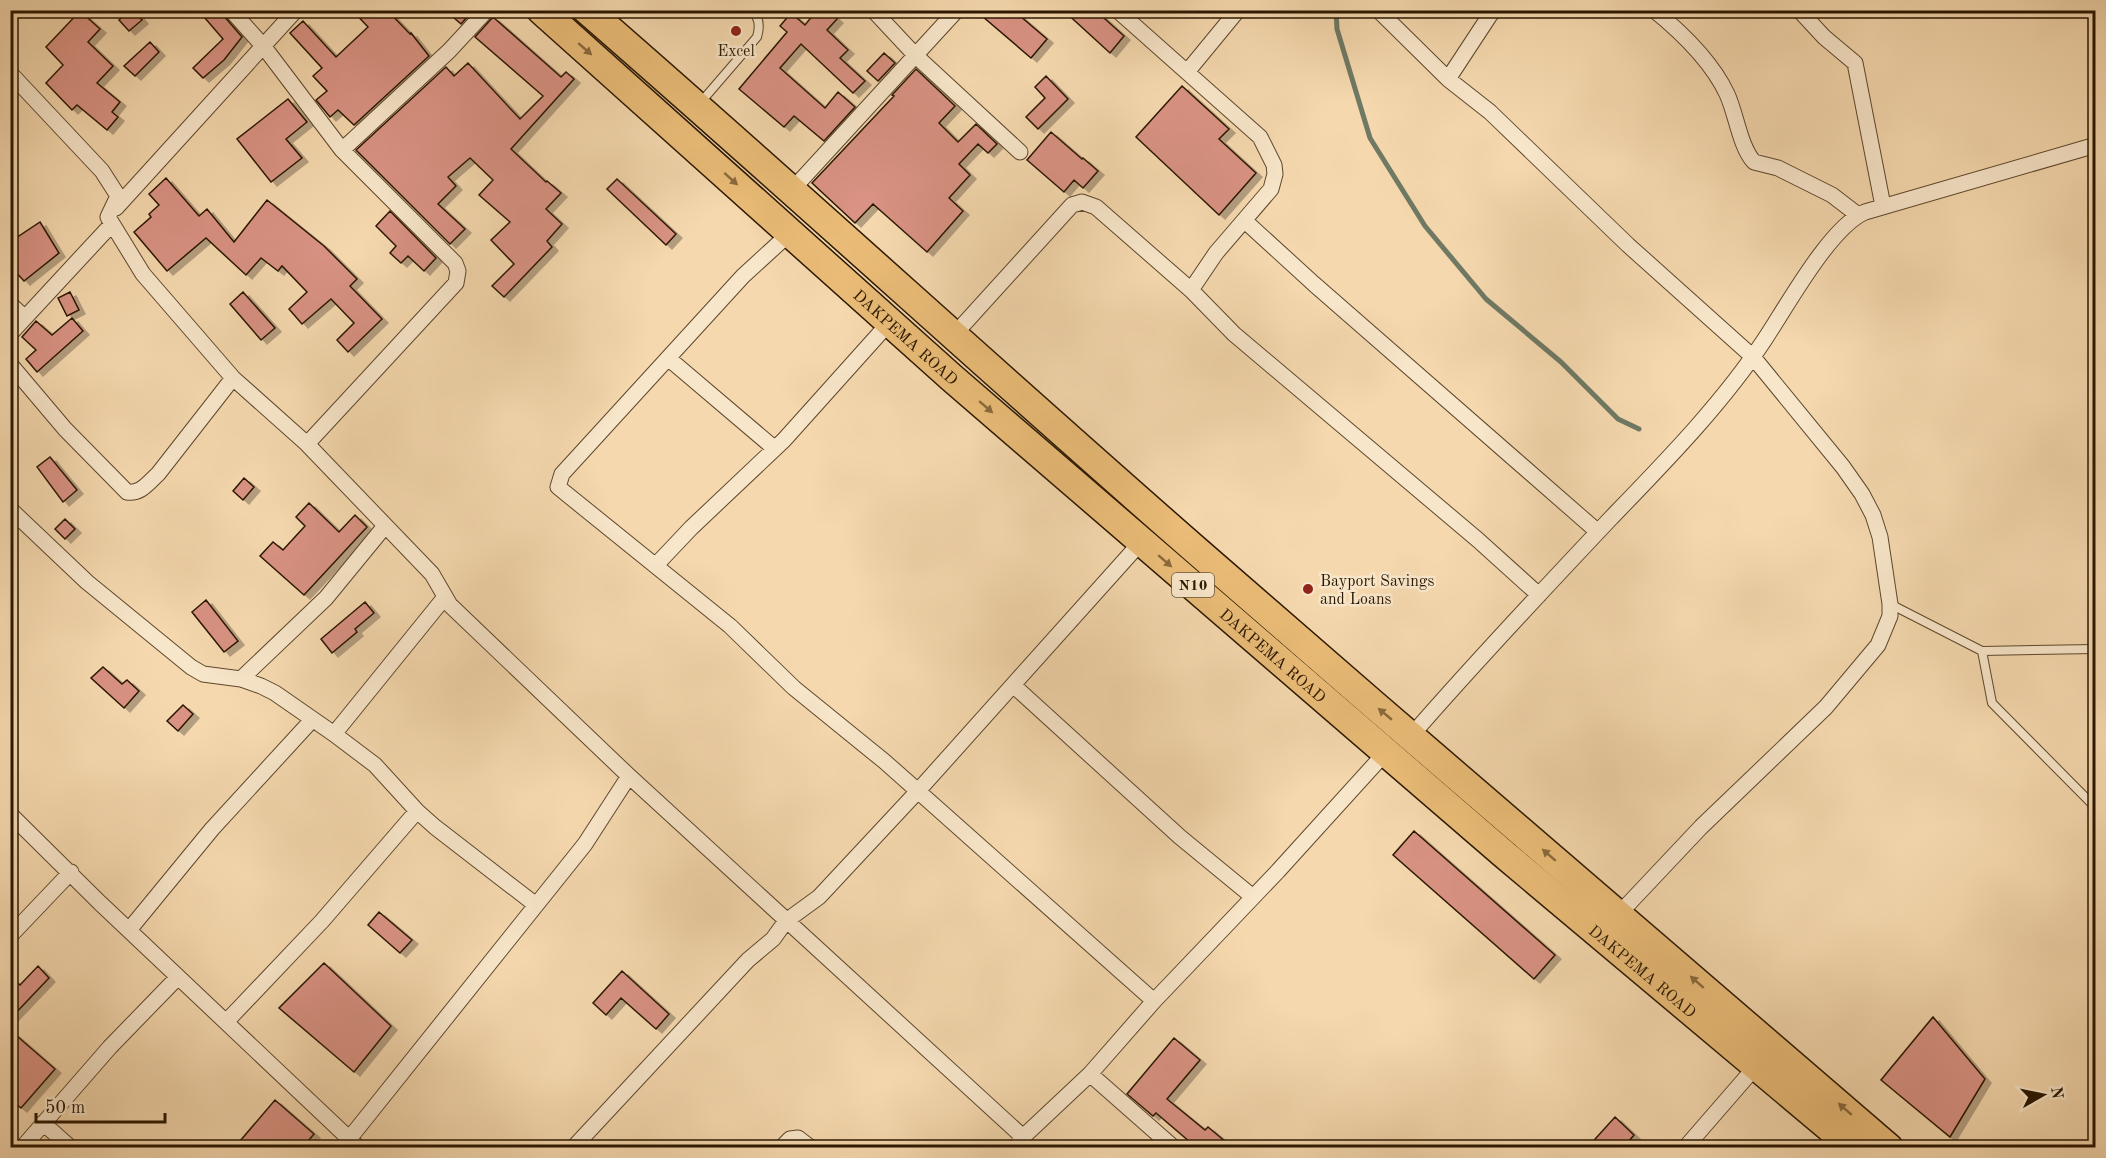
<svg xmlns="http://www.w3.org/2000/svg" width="2106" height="1158" font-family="'Old Standard TT',serif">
<defs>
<filter id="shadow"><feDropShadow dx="6" dy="4" stdDeviation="0" flood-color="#0004"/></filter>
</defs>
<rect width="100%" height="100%" fill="#f5d8ae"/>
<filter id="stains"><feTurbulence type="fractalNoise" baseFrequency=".00333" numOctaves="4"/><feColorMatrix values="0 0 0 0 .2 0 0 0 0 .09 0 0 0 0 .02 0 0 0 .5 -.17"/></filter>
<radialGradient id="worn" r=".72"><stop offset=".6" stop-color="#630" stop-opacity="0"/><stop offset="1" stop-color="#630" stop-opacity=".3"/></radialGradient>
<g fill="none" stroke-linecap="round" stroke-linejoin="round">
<!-- stream -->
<path stroke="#6f7964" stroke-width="5" d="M1336,10l1,19 33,109 55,88 61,73 75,63 57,57 21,10"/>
</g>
<!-- building -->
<path fill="#d99283" stroke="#2a1700" stroke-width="1.5" filter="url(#shadow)" d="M130,10h4l8,10 -13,11 -10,-11z
M198,10h23l3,6 18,21 -18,23 -21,18 -10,-10 30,-29z
M352,10h35l23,24 1,-1 18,23 -75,69 -16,-15 -8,7 -14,-17 11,-9 -14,-15 9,-8 -32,-35 13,-12 33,36 32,-30z
M445,10h28l-12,14z
M817,10h10l10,9 -10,11 21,20 -8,8 25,23 -12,12 -52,-49 -21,24 45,40 13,-16 17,15 -31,34 -30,-25 -10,11 -45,-38 48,-57 -7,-6 11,-13 14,12z
M975,10h38l34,29 -16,19z
M1063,10h32l29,26 -14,17z
M80,11l20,18 -12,13 25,24 -16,17 23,19 -8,10 6,5 -11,13 -30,-25 -5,5 -26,-27 17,-18 -17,-18z
M493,17l68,60 5,-5 8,7 -63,70 35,33 1,-1 14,12 -15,16 16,15 -15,17 5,6 -48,50 -12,-11 22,-22 -23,-24 19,-18 -31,-27 14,-15 -23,-22 -22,19 8,9 -18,18 27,25 -15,15 -94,-94 90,-83 8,9 14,-13 52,56 23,-23 -68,-59z
M150,42l9,10 -24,24 -11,-10z
M884,53l11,10 -17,18 -11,-10z
M916,69l39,37 -16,17 19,19 18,-18 21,20 -9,9 -10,-9 -19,20 11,11 -21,23 14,13 -36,41 -54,-48 -18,19 -43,-40 82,-87 -2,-1z
M1046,76l22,23 -30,30 -12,-12 19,-19 -10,-11z
M1182,86l47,43 -10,10 37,34 -37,42 -83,-78z
M288,99l19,23 -21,17 16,19 -31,24 -34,-43z
M1051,132l31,27 1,-1 15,13 -15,17 -9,-8 -10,12 -37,-32z
M166,178l33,38 8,-7 27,33 33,-42 57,46 33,33 -7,7 32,33 -34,33 -11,-12 17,-17 -23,-24 -29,25 -13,-15 18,-17 -25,-26 -4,5 -17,-13 -15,17 -40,-37 -39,33 -33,-39 17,-15 -2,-3 10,-9 -10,-11z
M617,179l59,55 -10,11 -59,-56z
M390,211l46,47 -12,13 -16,-15 -7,7 -11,-10 6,-7 -20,-20z
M40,222l19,31 -35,28 -14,-15v-24z
M70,292l9,18 -12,6 -9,-18z
M243,292l32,36 -14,12 -31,-36z
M72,318l11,13 -46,41 -11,-13 10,-9 -14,-13 14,-16 16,14z
M50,457l27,33 -14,12 -26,-35z
M244,478l10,9 -11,13 -10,-9z
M309,503l30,29 16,-17 12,12 -63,68 -44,-39 13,-14 10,8 22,-24 -9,-9z
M65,519l10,10 -10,10 -10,-10z
M206,600l32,41 -14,11 -32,-40z
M365,602l9,11 -19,16 2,3 -25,21 -11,-14z
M103,667l19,17 5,-4 12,11 -15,17 -33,-30z
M183,705l10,9 -15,17 -11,-10z
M1414,831l141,124 -21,24 -141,-124z
M379,912l33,28 -12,13 -32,-28z
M324,963l67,63 -37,46 -75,-64z
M38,966l11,12 -39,41v-42l10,8z
M622,971l47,43 -13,15 -35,-31 -15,17 -13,-12z
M1933,1017l52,62 -35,58 -69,-57z
M10,1030l45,39 -34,39 -11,-9z
M1174,1038l26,22 -33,39 38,31 3,-3 25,21h-36l-41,-35 -3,3 -26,-22z
M275,1100l39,34 -12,14h-68z
M1615,1117l19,18 -11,13h-36z"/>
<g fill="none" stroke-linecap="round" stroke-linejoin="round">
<defs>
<path id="lane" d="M701,102l56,-65c3,-10 3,-20 -6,-27
M1890,604l92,47 10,52 104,105
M1982,651l114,-2"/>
<path id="street" d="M231,10l33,37 78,103 113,113 3,8 -2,12 -149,161
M873,10l43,46 104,96
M1117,10l143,127 14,28 1,9 -4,15 -55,64 -25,37
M1378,10l70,69 42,33 138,133 125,112 90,110 19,27 11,21 7,22 10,67v12l-12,29 -52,62 -125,120 -83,88
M1654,10c27,22 58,52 73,84 9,19 13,53 27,68l24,6 54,27 26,20
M1799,10l25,27 31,26 28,143
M1187,72l51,-62
M10,73l92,98 16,25 -10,21 4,7 -102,110
M1448,79l42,-64 5,-5
M342,150l107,-99 38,-41
M791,191l166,-181
M116,208l180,-198
M108,217l35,57 90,104 74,66 125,130 18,31 179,171 394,361
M1245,221l69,63 284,248
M790,233l-47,43 -181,198 -4,13 172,139 64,62 90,73 270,240
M10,304l15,14
M953,336l119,-131 10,-3 14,5 95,83 43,44 244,206 61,55
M668,358l106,90
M10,364l55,65 62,63c14,2 21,-9 31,-18l75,-96
M10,509l77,73 104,85 12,7 38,5 20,7 14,7 59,41 41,31 42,46 18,16 101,78
M656,565l35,-37 93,-88 105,-117
M241,679l85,-81 59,-72
M1013,685l167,152 73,60
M334,734l111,-137
M1411,736c65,-75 132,-146 200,-218 54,-56 111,-114 154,-179 22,-33 65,-112 100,-127l231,-67
M10,814l90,89 259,245
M129,930l83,-101 100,-109
M10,936l61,-64
M226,1022l96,-101 95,-110
M1090,1074l84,74
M43,1123l28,25
M349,1139l236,-295 44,-68
M22,1148l88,-101 68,-70
M573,1148l175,-188 25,-21 13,-18 33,-24 98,-105 225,-251
M781,1148l9,-9 8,-1 13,10
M1015,1148l8,-11 67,-63 64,-73 124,-130 108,-119
M1685,1148l72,-83"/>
<g id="highway">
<path id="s1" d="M541,10l411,368 553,477 349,293"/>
<path d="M587,10c206,179 406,363 611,542 229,200 460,397 691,596"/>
</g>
</defs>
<!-- lane casing -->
<use href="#lane" stroke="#5d472c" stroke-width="10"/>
<!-- street casing -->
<use href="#street" stroke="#5d472c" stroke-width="17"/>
<!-- highway casing -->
<use href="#highway" stroke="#2a1700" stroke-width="31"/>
<!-- lane -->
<use href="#lane" stroke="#f8e6ca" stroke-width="8"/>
<!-- street -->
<use href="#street" stroke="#f8e6ca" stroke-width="15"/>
<!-- highway -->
<use href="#highway" stroke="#eabc77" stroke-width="28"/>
</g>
<!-- one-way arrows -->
<defs><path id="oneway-solid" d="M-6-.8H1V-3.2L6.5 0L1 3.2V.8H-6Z" transform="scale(1.5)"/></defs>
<g fill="#8a6a3c">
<use href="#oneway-solid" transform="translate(585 49) rotate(41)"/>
<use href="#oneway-solid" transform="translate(731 179) rotate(42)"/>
<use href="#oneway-solid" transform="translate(986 407) rotate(41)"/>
<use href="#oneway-solid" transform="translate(1165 561) rotate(41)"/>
<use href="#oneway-solid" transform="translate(1385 714) rotate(-140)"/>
<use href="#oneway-solid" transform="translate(1549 855) rotate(-139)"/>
<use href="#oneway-solid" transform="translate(1697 982) rotate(-139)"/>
<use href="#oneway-solid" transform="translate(1845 1109) rotate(-139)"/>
</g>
<!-- markers -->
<g fill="#8f2418" stroke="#f8e6ca" stroke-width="2">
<circle cx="736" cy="31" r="6"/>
<circle cx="1308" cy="589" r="6"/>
</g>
<g text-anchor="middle" stroke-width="5" stroke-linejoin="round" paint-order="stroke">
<!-- shield labels -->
<rect fill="#f8e6ca" stroke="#68553d" stroke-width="1.5" x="1172" y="573" width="42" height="24" rx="4.5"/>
<g font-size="15" font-weight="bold" fill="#2a1700">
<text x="1193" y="590">N10</text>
</g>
<!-- poi labels -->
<g font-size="16" fill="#2a1700" stroke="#f8e6ca">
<text x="736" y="56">Excel</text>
<text x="1320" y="586" text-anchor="start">Bayport Savings<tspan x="1320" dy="18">and Loans</tspan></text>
</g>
<!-- street labels -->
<g font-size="16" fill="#2a1700" stroke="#f8e6ca">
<text dy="6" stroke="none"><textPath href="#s1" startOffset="490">DAKPEMA ROAD</textPath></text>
<text dy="6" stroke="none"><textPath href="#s1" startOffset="976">DAKPEMA ROAD</textPath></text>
<text dy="6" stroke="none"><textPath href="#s1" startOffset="1462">DAKPEMA ROAD</textPath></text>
</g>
</g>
<!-- margin -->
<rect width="2106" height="1158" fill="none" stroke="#f5d8ae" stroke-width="36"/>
<rect x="12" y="12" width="2082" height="1134" fill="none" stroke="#2a1700" stroke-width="3"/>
<rect x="18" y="18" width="2070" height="1122" fill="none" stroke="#2a1700" stroke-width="1.5"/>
<!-- north arrow -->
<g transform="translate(2043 1095) rotate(81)" stroke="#f8e6ca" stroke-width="4.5" paint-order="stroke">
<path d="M0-4.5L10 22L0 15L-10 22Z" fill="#2a1700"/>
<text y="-9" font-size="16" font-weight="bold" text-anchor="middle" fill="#2a1700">N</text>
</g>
<!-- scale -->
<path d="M36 1113v9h129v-9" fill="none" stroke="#2a1700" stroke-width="3"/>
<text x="45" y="1113" font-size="18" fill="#2a1700" stroke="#f8e6ca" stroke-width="4.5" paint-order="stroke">50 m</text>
<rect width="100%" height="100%" filter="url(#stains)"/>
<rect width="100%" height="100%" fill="url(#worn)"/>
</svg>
